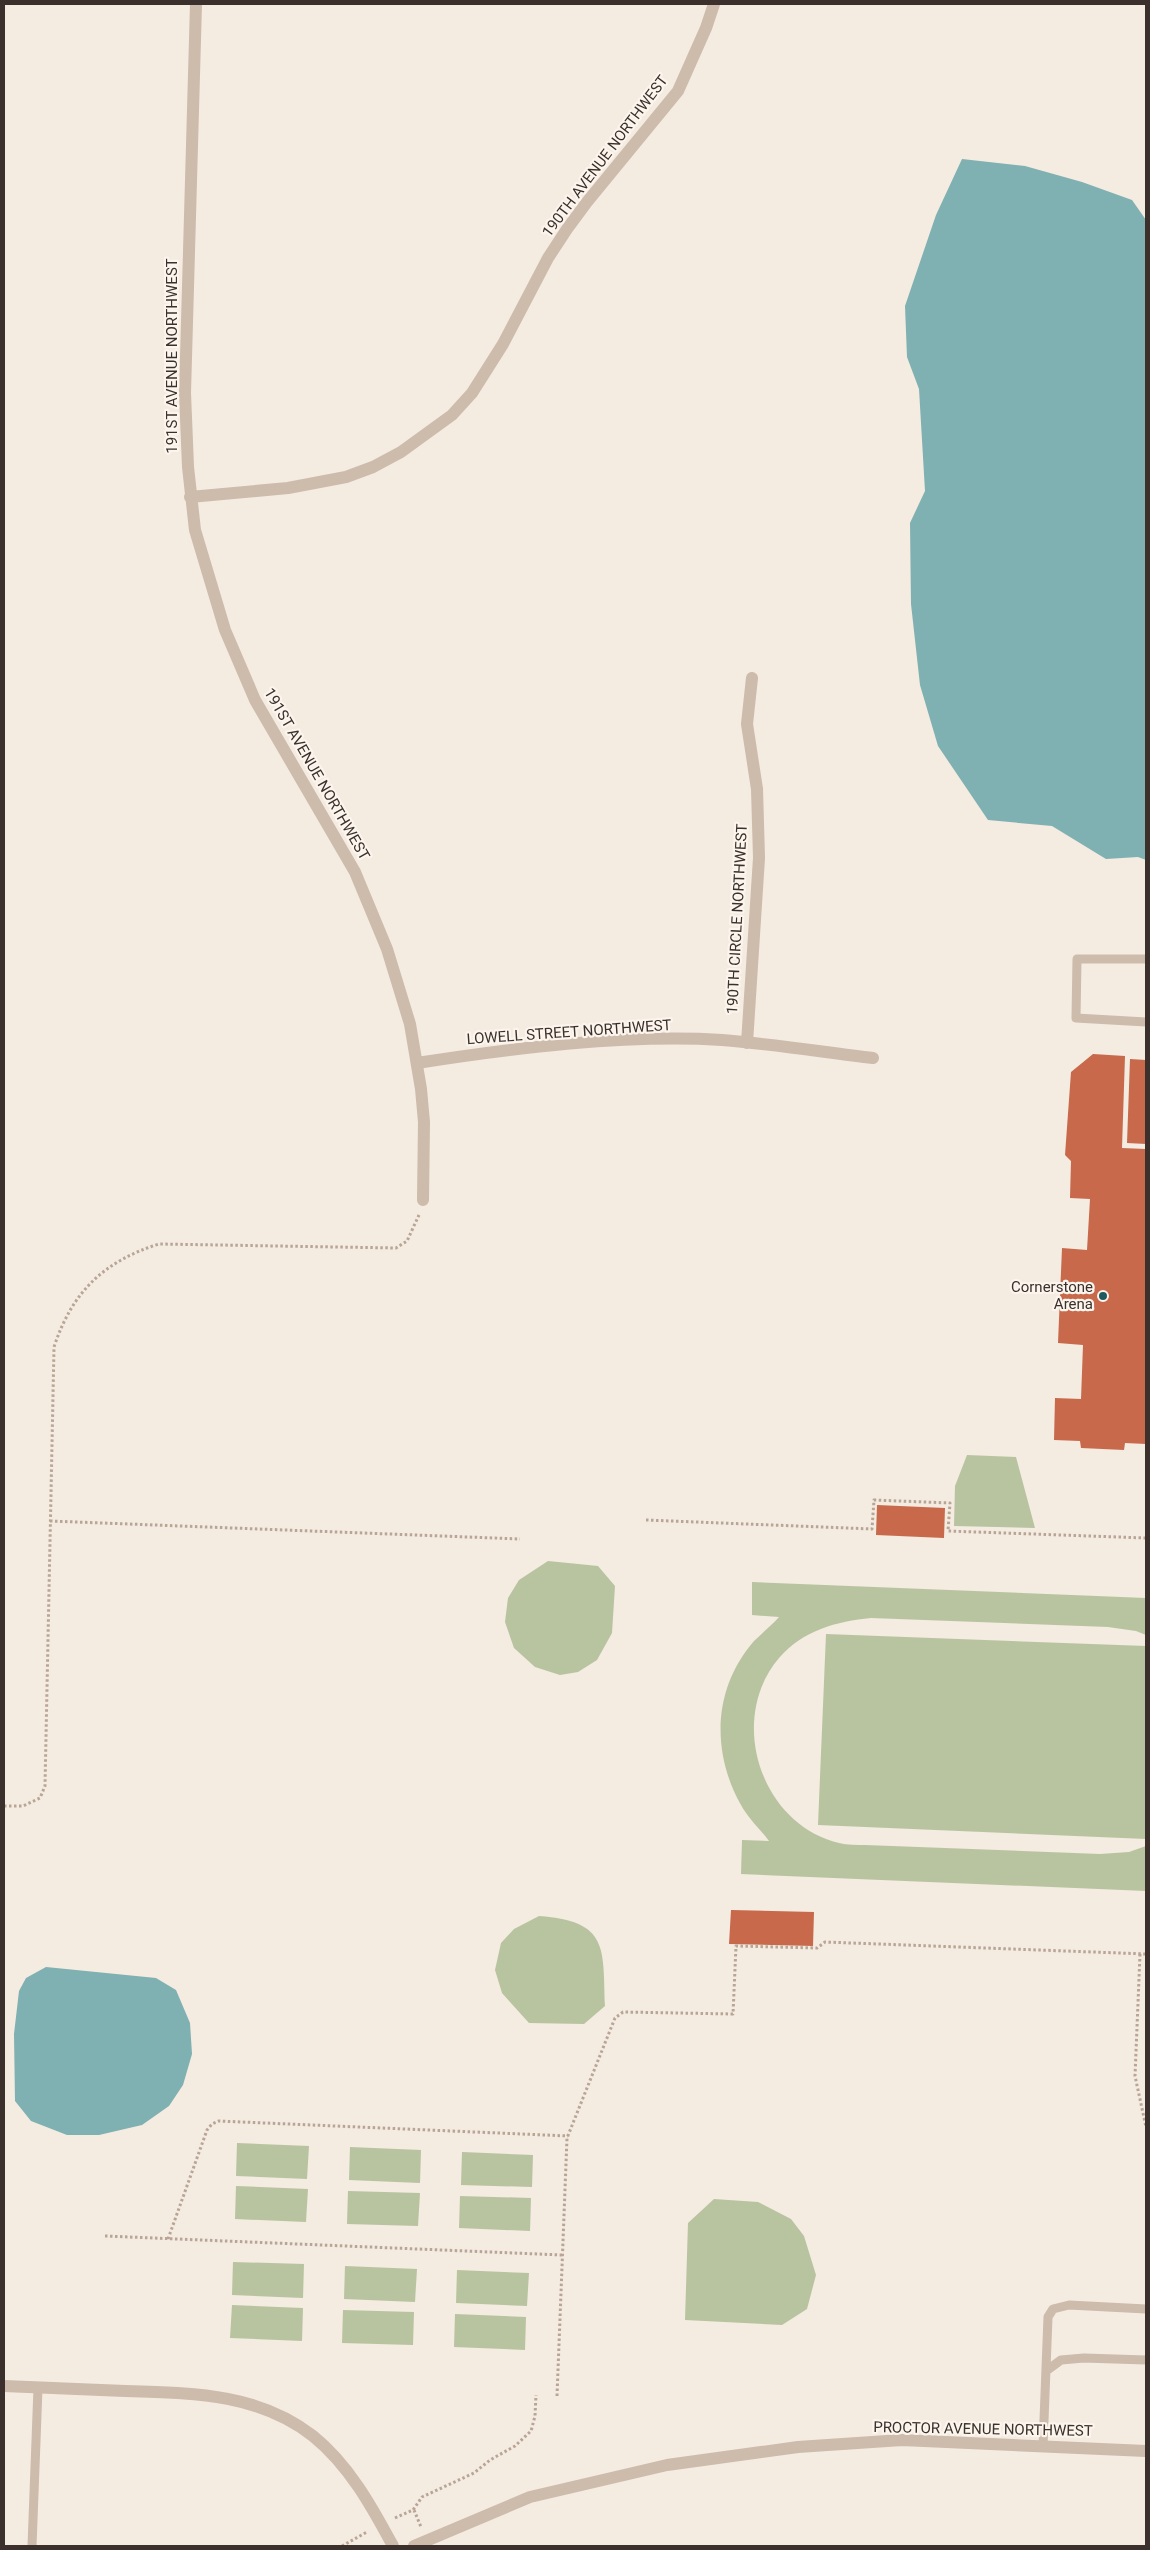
<svg xmlns="http://www.w3.org/2000/svg" width="1150" height="2550" font-family="Roboto,sans-serif">
<rect width="100%" height="100%" fill="#f4ebe1"/>
<!-- green -->
<path fill="#b8c4a0" d="M967,1455l49,2 19,71 -81,-2 1,-40z
M548,1561l50,5 17,20 -3,47 -15,27 -19,12 -18,3 -25,-8 -21,-19 -9,-26 3,-24 11,-18z
M752,1582l394,16v37l-10,-4 -28,-4 -237,-9c-34,3 -69,13 -92,40 -52,61 -19,166 60,185 8,2 18,2 26,2l235,9 29,-2 17,-6v45l-405,-17 1,-34 27,1c-9,-12 -21,-23 -28,-36 -30,-53 -28,-117 13,-164 8,-8 17,-15 25,-24l-27,-2z
M826,1634l320,12v193l-328,-14z
M539,1916c70,5 64,32 66,90l-21,18 -55,-1 -27,-30 -7,-23 6,-27 13,-14z
M237,2143l72,3 -2,33 -71,-3z
M350,2147l71,3 -1,33 -71,-3z
M462,2152l71,3 -1,32 -71,-2z
M236,2186l72,3 -2,33 -71,-3z
M348,2191l72,2 -2,33 -71,-2z
M460,2196l71,2 -1,33 -71,-3z
M714,2199l44,3 33,17 13,17 12,39 -9,34 -25,16 -97,-5 3,-97z
M233,2262l71,2 -1,34 -71,-3z
M345,2266l72,3 -2,33 -71,-3z
M457,2270l72,3 -2,33 -71,-3z
M232,2305l71,3 -1,33 -72,-3z
M343,2310l71,2 -1,33 -71,-2z
M455,2314l71,3 -1,33 -71,-3z"/>
<!-- water -->
<path fill="#7fb0b2" d="M962,159l63,7 57,16 50,18 14,20v640l-8,-3 -32,2 -54,-33 -64,-6 -50,-74 -18,-61 -9,-81 -1,-81 15,-32 -6,-102 -12,-32 -2,-51 31,-91z
M46,1967l110,11 20,12 14,33 2,31 -9,31 -14,21 -27,19 -43,10h-32l-36,-14 -16,-20 -1,-67 5,-43 7,-13z"/>
<!-- building -->
<path fill="#c8694b" d="M1093,1054l32,2 -3,92 24,1v295l-21,-1 -1,7 -43,-2 -1,-7 -26,-1 1,-42 26,1 2,-54 -25,-2 4,-95 25,2 3,-51 -20,-1 1,-37 -6,-6 6,-83z
M1130,1059l16,1v84l-19,-1z
M877,1505l68,3 -1,30 -68,-3z
M731,1910l83,2 -1,34 -84,-2z"/>
<g fill="none" stroke-linecap="round" stroke-linejoin="round">
<!-- path -->
<path stroke="#b9a596" stroke-width="3" stroke-dasharray="2.5 2.5" stroke-linecap="butt" d="M646,1520l226,9 2,-29 76,3 -2,28 198,7
M50,1521l470,18
M4,1806h19l17,-8 5,-12 9,-439c18,-55 50,-86 105,-103l237,4 11,-7 12,-26
M1140,1954l-5,122 11,51
M105,2236l457,19
M168,2239l39,-109 5,-6 7,-3 349,15
M557,2396l10,-258 48,-120 8,-6 110,2 3,-68 81,2 8,-6 321,12
M414,2510l7,17
M395,2518l18,-8 9,-13 52,-24 16,-13 25,-14 16,-15 4,-15 1,-21
M342,2546l25,-14"/>
<!-- service -->
<path stroke="#cdbbac" stroke-width="9" d="M1146,959h-69l-1,59 70,4
M1046,2371l15,-11 23,-2 62,2
M1043,2446l5,-129 5,-8 16,-4 77,4
M32,2546l6,-158"/>
<!-- minor -->
<path stroke="#cdbbac" stroke-width="12" d="M196,4l-11,389 3,74 7,63 30,100 30,70 100,172 32,77 23,75 11,65 3,33 -1,78
M190,497l98,-9 58,-11 27,-10 28,-15 51,-37 20,-22 31,-49 45,-86 19,-29 20,-27 91,-111 28,-63 8,-24
M747,1043l12,-185 -2,-69 -10,-65 5,-46
M417,1063c96,-15 209,-29 305,-23 50,4 101,12 151,18"/>
<!-- tertiary -->
<path stroke="#cdbbac" stroke-width="12" d="M4,2386c40,2 81,3 121,5 67,2 133,2 188,45 36,29 59,71 80,110
M414,2546l116,-49 137,-32 131,-18 104,-7 244,11"/>
</g>
<!-- markers -->
<circle fill="#1f5a5e" stroke="#fbf5ee" stroke-width="2" cx="1103" cy="1296" r="5"/>
<g text-anchor="middle" stroke-width="4.5" stroke-linejoin="round" paint-order="stroke">
<!-- street labels -->
<g font-size="15" fill="#3b302b" stroke="#fbf5ee">
<text transform="translate(605 156) rotate(-53)" y="5">190TH AVENUE NORTHWEST</text>
<text transform="translate(172 356) rotate(-90)" y="5">191ST AVENUE NORTHWEST</text>
<text transform="translate(317 774) rotate(60)" y="5">191ST AVENUE NORTHWEST</text>
<text transform="translate(737 919) rotate(-87)" y="5">190TH CIRCLE NORTHWEST</text>
<text transform="translate(569 1032) rotate(-4)" y="5">LOWELL STREET NORTHWEST</text>
<text transform="translate(983 2429) rotate(1)" y="5">PROCTOR AVENUE NORTHWEST</text>
</g>
<!-- poi labels -->
<g font-size="15" fill="#3b302b" stroke="#fbf5ee" text-anchor="end">
<text x="1093" y="1292">Cornerstone<tspan x="1093" dy="17">Arena</tspan></text>
</g>
</g>
<!-- border -->
<rect width="1150" height="2550" fill="none" stroke="#3b302b" stroke-width="10"/>
</svg>
